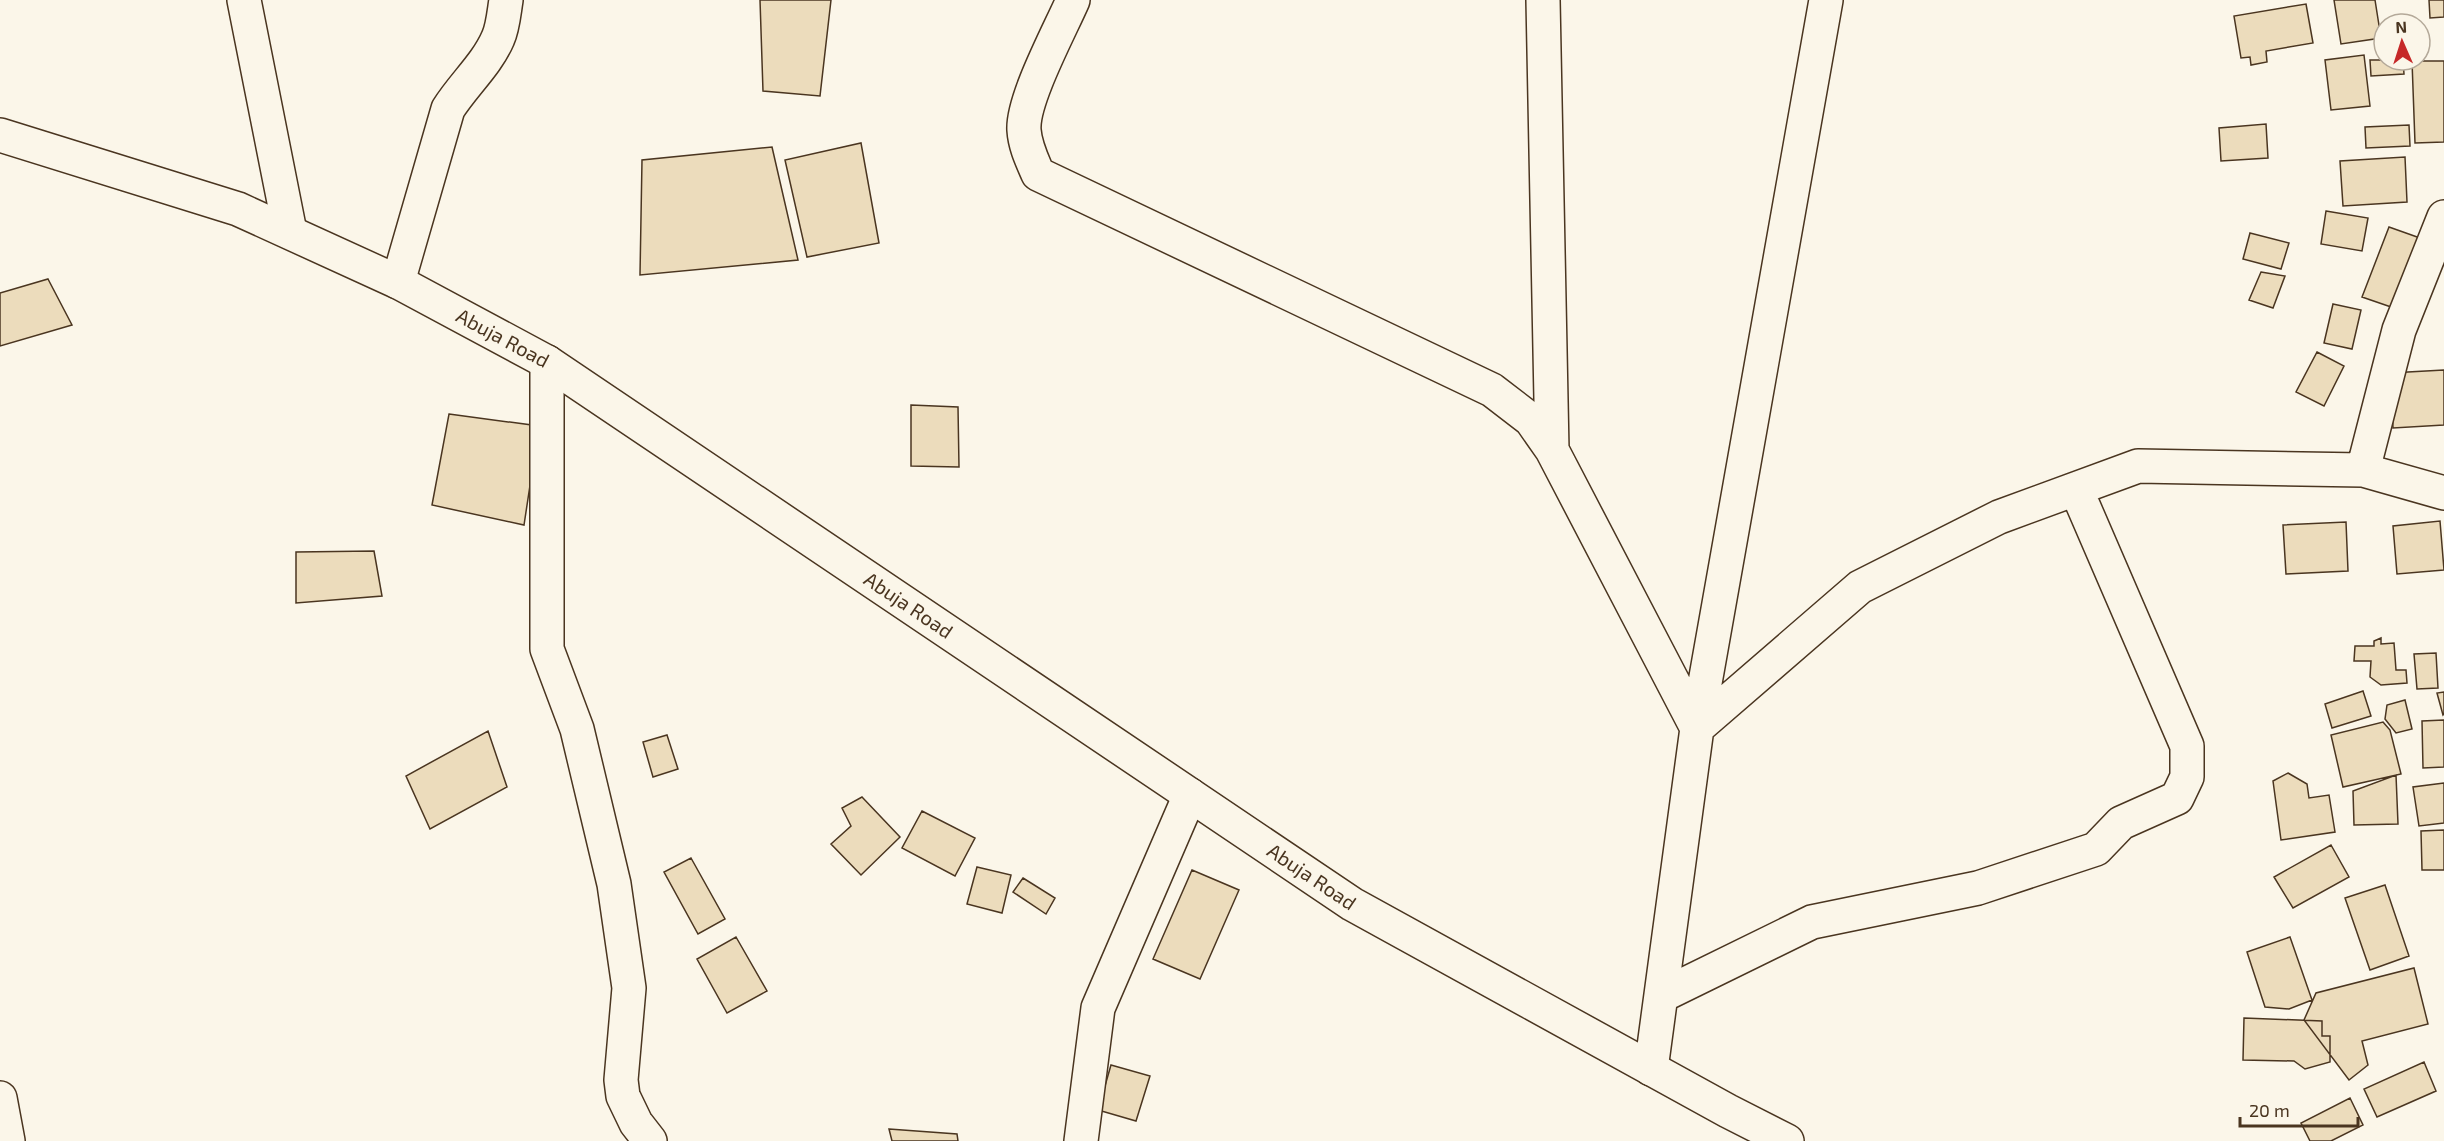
<svg xmlns="http://www.w3.org/2000/svg" width="2444" height="1141" font-family="'Exo 2',sans-serif">
<rect width="100%" height="100%" fill="#fbf6e9"/>
<!-- building -->
<path fill="#ecdcbc" stroke="#4a3520" stroke-width="1.5" d="M760,0h71l-11,96 -57,-5z
M2334,0h41l6,38 -40,6z
M2429,0h15v17l-14,1z
M2306,4l7,39 -47,8 1,11 -16,3 -1,-8 -9,1 -7,-42z
M2364,55l6,51 -39,4 -6,-50z
M2370,60h33l1,14 -33,2z
M2412,61h32v81l-29,1z
M2266,124l2,34 -47,3 -2,-33z
M2409,125l1,21 -44,2 -1,-21z
M861,143l18,100 -72,14 -22,-97z
M772,147l26,113 -158,15 2,-115z
M2405,157l2,45 -64,4 -3,-45z
M2326,211l42,7 -6,33 -41,-7z
M2389,227l31,11 -26,70 -32,-11z
M2250,233l39,10 -8,26 -38,-10z
M2261,272l24,4 -12,32 -24,-8z
M48,279l24,46 -72,21v-53z
M2333,304l28,6 -9,39 -28,-6z
M2317,352l27,14 -20,40 -28,-14z
M2444,370v55l-51,3 -3,-55z
M911,405l47,2 1,60 -48,-1z
M449,414l90,12 -15,99 -92,-20z
M2440,521l4,49 -47,4 -4,-48z
M2346,522l2,49 -62,3 -3,-49z
M374,551l8,45 -86,7v-51z
M2381,638v6l13,-1 2,27h10l1,13 -26,2 -11,-8 1,-16h-17l1,-15h19v-5z
M2436,653l2,35 -21,1 -3,-35z
M2363,691l8,25 -39,12 -7,-24z
M2444,692v22l-1,1 -6,-22z
M2405,700l7,29 -16,4 -11,-14 2,-14z
M2444,720v47l-21,1 -1,-47z
M2383,722l7,8 11,44 -58,13 -12,-52z
M488,731l19,56 -77,42 -24,-53z
M667,735l11,34 -25,8 -10,-35z
M2288,773l19,11 2,14 20,-3 6,37 -54,8 -8,-59z
M2396,775l2,49 -44,1 -1,-34z
M2444,783v40l-25,3 -6,-39z
M862,797l38,40 -39,38 -30,-31 20,-18 -9,-18z
M922,811l53,27 -20,38 -53,-28z
M2444,830v40h-22l-1,-39z
M2331,845l18,32 -56,31 -19,-31z
M691,858l34,61 -27,15 -34,-62z
M977,867l34,8 -9,38 -35,-9z
M1192,870l47,20 -39,89 -47,-20z
M1023,878l32,20 -9,16 -33,-22z
M2385,885l24,71 -39,14 -25,-72z
M736,937l31,54 -40,22 -30,-54z
M2290,937l22,63 -23,9 -24,-2 -18,-55z
M2414,968l14,56 -66,17 6,24 -19,15 -45,-60 12,-27z
M2244,1018l78,3v15h8v26l-25,7 -11,-8 -51,-1z
M2424,1062l12,29 -59,26 -13,-28z
M1111,1065l39,11 -14,45 -38,-11z
M2350,1098l13,27 -32,16h-21l-9,-18z
M889,1129l68,5 1,7h-66z"/>
<g fill="none" stroke-linecap="round" stroke-linejoin="round">
<defs>
<path id="minor" d="M244,0l46,232
M1073,0c-13,30 -51,100 -49,130 1,16 8,30 14,44l454,216 39,30 21,30 145,278 163,-141 139,-70 139,-51 225,4 81,23
M1543,0l9,450
M398,282l50,-173c15,-24 39,-45 50,-71 5,-11 6,-26 8,-38
M547,362v287l30,80 37,155 15,104 -8,92 2,16 13,27 14,18
M2363,470l36,-140 45,-113
M1661,996l151,-74 166,-34 118,-39 25,-26 56,-25 10,-21v-31l-111,-257
M1651,1069l46,-341 129,-728
M0,1098l8,43
M1081,1141l17,-133 92,-213"/>
<g id="major">
<path id="s1" d="M0,135l238,74 160,73 149,80 805,542 376,207 59,30"/>
</g>
</defs>
<!-- minor casing -->
<use href="#minor" stroke="#4a3520" stroke-width="36"/>
<!-- major casing -->
<use href="#major" stroke="#4a3520" stroke-width="36"/>
<!-- minor -->
<use href="#minor" stroke="#fbf6e9" stroke-width="33"/>
<!-- major -->
<use href="#major" stroke="#fbf6e9" stroke-width="33"/>
</g>
<g text-anchor="middle" stroke-width="4.5" stroke-linejoin="round" paint-order="stroke">
<!-- street labels -->
<g font-size="20" fill="#4a3520" stroke="#fbf6e9">
<text dy="7" stroke="none"><textPath href="#s1" startOffset="544">Abuja Road</textPath></text>
<text dy="7" stroke="none"><textPath href="#s1" startOffset="1030">Abuja Road</textPath></text>
<text dy="7" stroke="none"><textPath href="#s1" startOffset="1516">Abuja Road</textPath></text>
</g>
</g>
<!-- north arrow -->
<g transform="translate(2402 42) rotate(357)"><circle r="28" fill="#fbf6e9" stroke="#b4a999" stroke-width="1.5"/>
<path d="M0-4.5L10 22L0 15L-10 22Z" fill="#c62828"/>
<text y="-9" font-size="16" font-weight="bold" text-anchor="middle" fill="#4a3520">N</text>
</g>
<!-- scale -->
<path d="M2240 1117v9h118v-9" fill="none" stroke="#4a3520" stroke-width="3"/>
<text x="2249" y="1117" font-size="18" fill="#4a3520" stroke="#fbf6e9" stroke-width="4.5" paint-order="stroke">20 m</text>
</svg>
